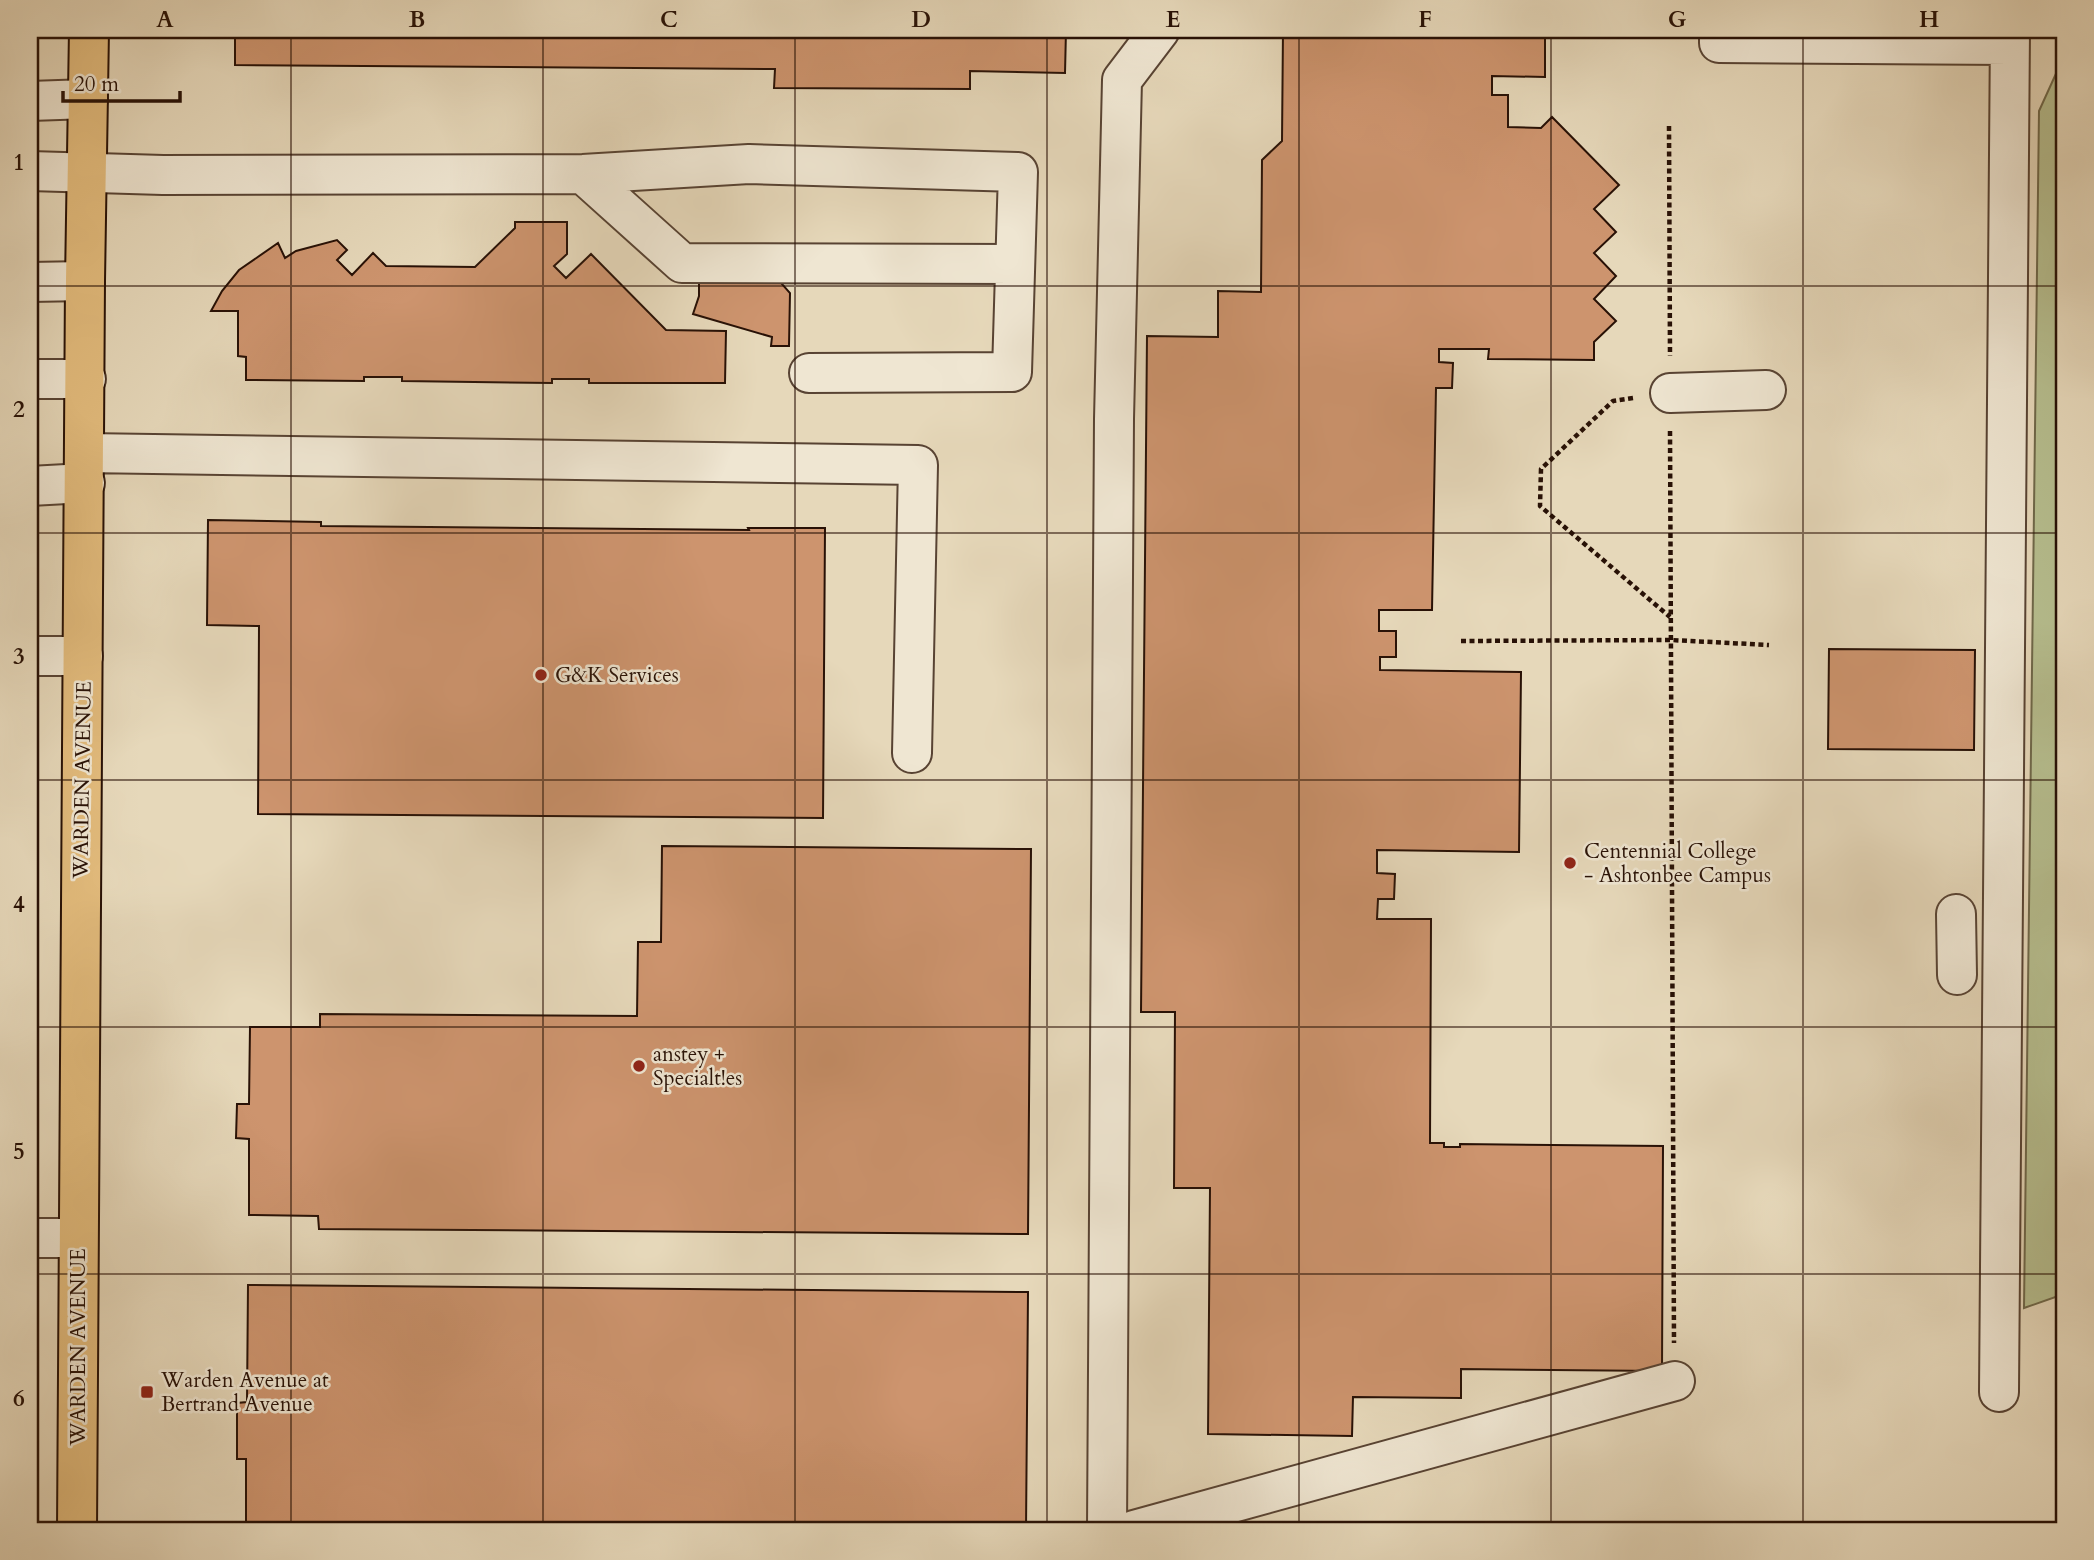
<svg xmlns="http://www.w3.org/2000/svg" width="2094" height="1560" font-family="Cardo,serif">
<rect width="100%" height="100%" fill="#e6d8ba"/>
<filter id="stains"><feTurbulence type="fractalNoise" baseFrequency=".00286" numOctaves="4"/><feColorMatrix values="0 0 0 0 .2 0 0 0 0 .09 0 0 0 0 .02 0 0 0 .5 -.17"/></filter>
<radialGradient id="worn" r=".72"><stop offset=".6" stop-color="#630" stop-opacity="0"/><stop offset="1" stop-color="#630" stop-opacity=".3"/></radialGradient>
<!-- green -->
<path fill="#b6be8f" stroke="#6f684a" stroke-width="2" d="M2064,56v1238l-40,14 15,-1197z"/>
<!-- building -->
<path fill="#cd946e" stroke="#281106" stroke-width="2" d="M235,30h831l-1,43 -95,-2v18l-196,-1 1,-19 -540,-4z
M1283,30h262v47l-53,-1v19h16v32l33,1 11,-11 67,68 -25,24 22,23 -22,21 22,23 -22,23 22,22 -22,21v18l-106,-1 1,-10h-50v13l14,1 -1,25h-16l-4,222h-53v21h17v26h-16v13l141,2 -2,180 -142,-2v23l18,1 -1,25h-16l-1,20h54l-1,224h14v4h16v-3l203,2 -1,225 -201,-2v29l-108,-1 -1,39 -144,-2 2,-246h-36l1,-176h-34l6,-676 71,1v-46l43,1 1,-132 20,-19z
M515,222h52v32l-13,12 12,12 25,-24 75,76 60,1 -1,52h-136v-4h-37v4l-150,-2v-4h-38v4l-118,-1v-23l-8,-1v-45h-27l11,-20 17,-21 39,-27 7,15 11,-7 41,-11 10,10 -10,10 15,15 21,-22 13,13 89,1 40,-39z
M699,276h76l15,17 -1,53h-18l1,-9 -79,-23 6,-18z
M208,520l113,2v4l428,4 -1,-2h77l-2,290 -565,-4 1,-188 -52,-1z
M1829,649l146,1 -1,100 -146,-1z
M662,846l369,3 -3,385 -709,-5 -1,-13 -69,-1v-76l-13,-1 1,-34h12l1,-77h70v-13l317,2 1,-74h23z
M248,1285l780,7 -2,238h-780v-71h-9v-56l10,-1z"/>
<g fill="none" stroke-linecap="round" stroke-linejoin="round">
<defs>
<path id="minor" d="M1719,30v13l290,2
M30,101l58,-2
M30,171l133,4 420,-1 166,-10 269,8 -6,200 -203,1
M583,174l99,89 333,1
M30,282l55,-1
M30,379h56
M1670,393l96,-3
M85,453l833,12 -6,288
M30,486l55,-3
M30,656h53
M1956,914l1,61
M30,1238h47
M1999,1392l11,-1362
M1107,1530l7,-1111 8,-339 38,-50
M1134,1530l541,-149"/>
<path id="major" d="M77,1530l8,-1249 4,-251"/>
</defs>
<!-- minor casing -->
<use href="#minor" stroke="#584333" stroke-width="42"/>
<!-- major casing -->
<use href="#major" stroke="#281106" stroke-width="42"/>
<!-- path -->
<path stroke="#281106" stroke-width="4.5" stroke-dasharray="5 3.5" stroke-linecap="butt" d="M1669,126l1,230
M1633,398l-20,3 -72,68 -1,37 130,111
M1670,431l4,912
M1461,641l210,-1 98,5"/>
<!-- minor -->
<use href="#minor" stroke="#efe6d2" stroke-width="38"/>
<!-- major -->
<use href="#major" stroke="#e3bc7d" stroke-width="38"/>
</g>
<!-- grid -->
<path fill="none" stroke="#281106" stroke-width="2" stroke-opacity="0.55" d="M291,30v1500M543,30v1500M795,30v1500M1047,30v1500M1299,30v1500M1551,30v1500M1803,30v1500M30,286h2034M30,533h2034M30,780h2034M30,1027h2034M30,1274h2034"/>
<!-- markers -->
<g fill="#8f2418" stroke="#efe6d2" stroke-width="2.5">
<circle cx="541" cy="675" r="7"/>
<circle cx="1570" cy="863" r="7"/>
<circle cx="639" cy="1066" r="7"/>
<rect x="140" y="1385" width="14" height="14" rx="3.5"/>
</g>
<g text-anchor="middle" stroke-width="5" stroke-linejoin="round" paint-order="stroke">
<!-- poi labels -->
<g font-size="21" fill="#281106" stroke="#efe6d2" text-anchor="start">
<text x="555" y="682">G&amp;K Services</text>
<text x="1584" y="858">Centennial College<tspan x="1584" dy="24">- Ashtonbee Campus</tspan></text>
<text x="653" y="1061">anstey +<tspan x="653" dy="24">Specialt!es</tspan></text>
<text x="161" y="1387">Warden Avenue at<tspan x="161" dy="24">Bertrand Avenue</tspan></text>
</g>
<!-- street labels -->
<g font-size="21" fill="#281106" stroke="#efe6d2">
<text transform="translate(82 780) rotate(-89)" y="7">WARDEN AVENUE</text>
<text transform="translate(78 1347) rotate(-90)" y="7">WARDEN AVENUE</text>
</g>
</g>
<!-- margin -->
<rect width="2094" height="1560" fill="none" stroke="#e6d8ba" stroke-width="77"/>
<!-- scale -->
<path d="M63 91v10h117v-10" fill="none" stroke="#281106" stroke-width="3.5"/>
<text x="74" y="91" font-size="21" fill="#281106" stroke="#efe6d2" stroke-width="5" paint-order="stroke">20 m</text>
<rect x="38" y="38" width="2018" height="1484" fill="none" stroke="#281106" stroke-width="2.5"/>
<g font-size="23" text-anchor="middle" font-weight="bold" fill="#281106">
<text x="165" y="27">A</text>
<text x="417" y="27">B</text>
<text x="669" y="27">C</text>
<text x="921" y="27">D</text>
<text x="1173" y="27">E</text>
<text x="1425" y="27">F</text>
<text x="1677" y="27">G</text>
<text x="1929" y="27">H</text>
<text x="19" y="170">1</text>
<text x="19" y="417">2</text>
<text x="19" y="664">3</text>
<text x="19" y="912">4</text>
<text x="19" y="1159">5</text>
<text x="19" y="1406">6</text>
</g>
<rect width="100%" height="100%" filter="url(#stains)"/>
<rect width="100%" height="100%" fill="url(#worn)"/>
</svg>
